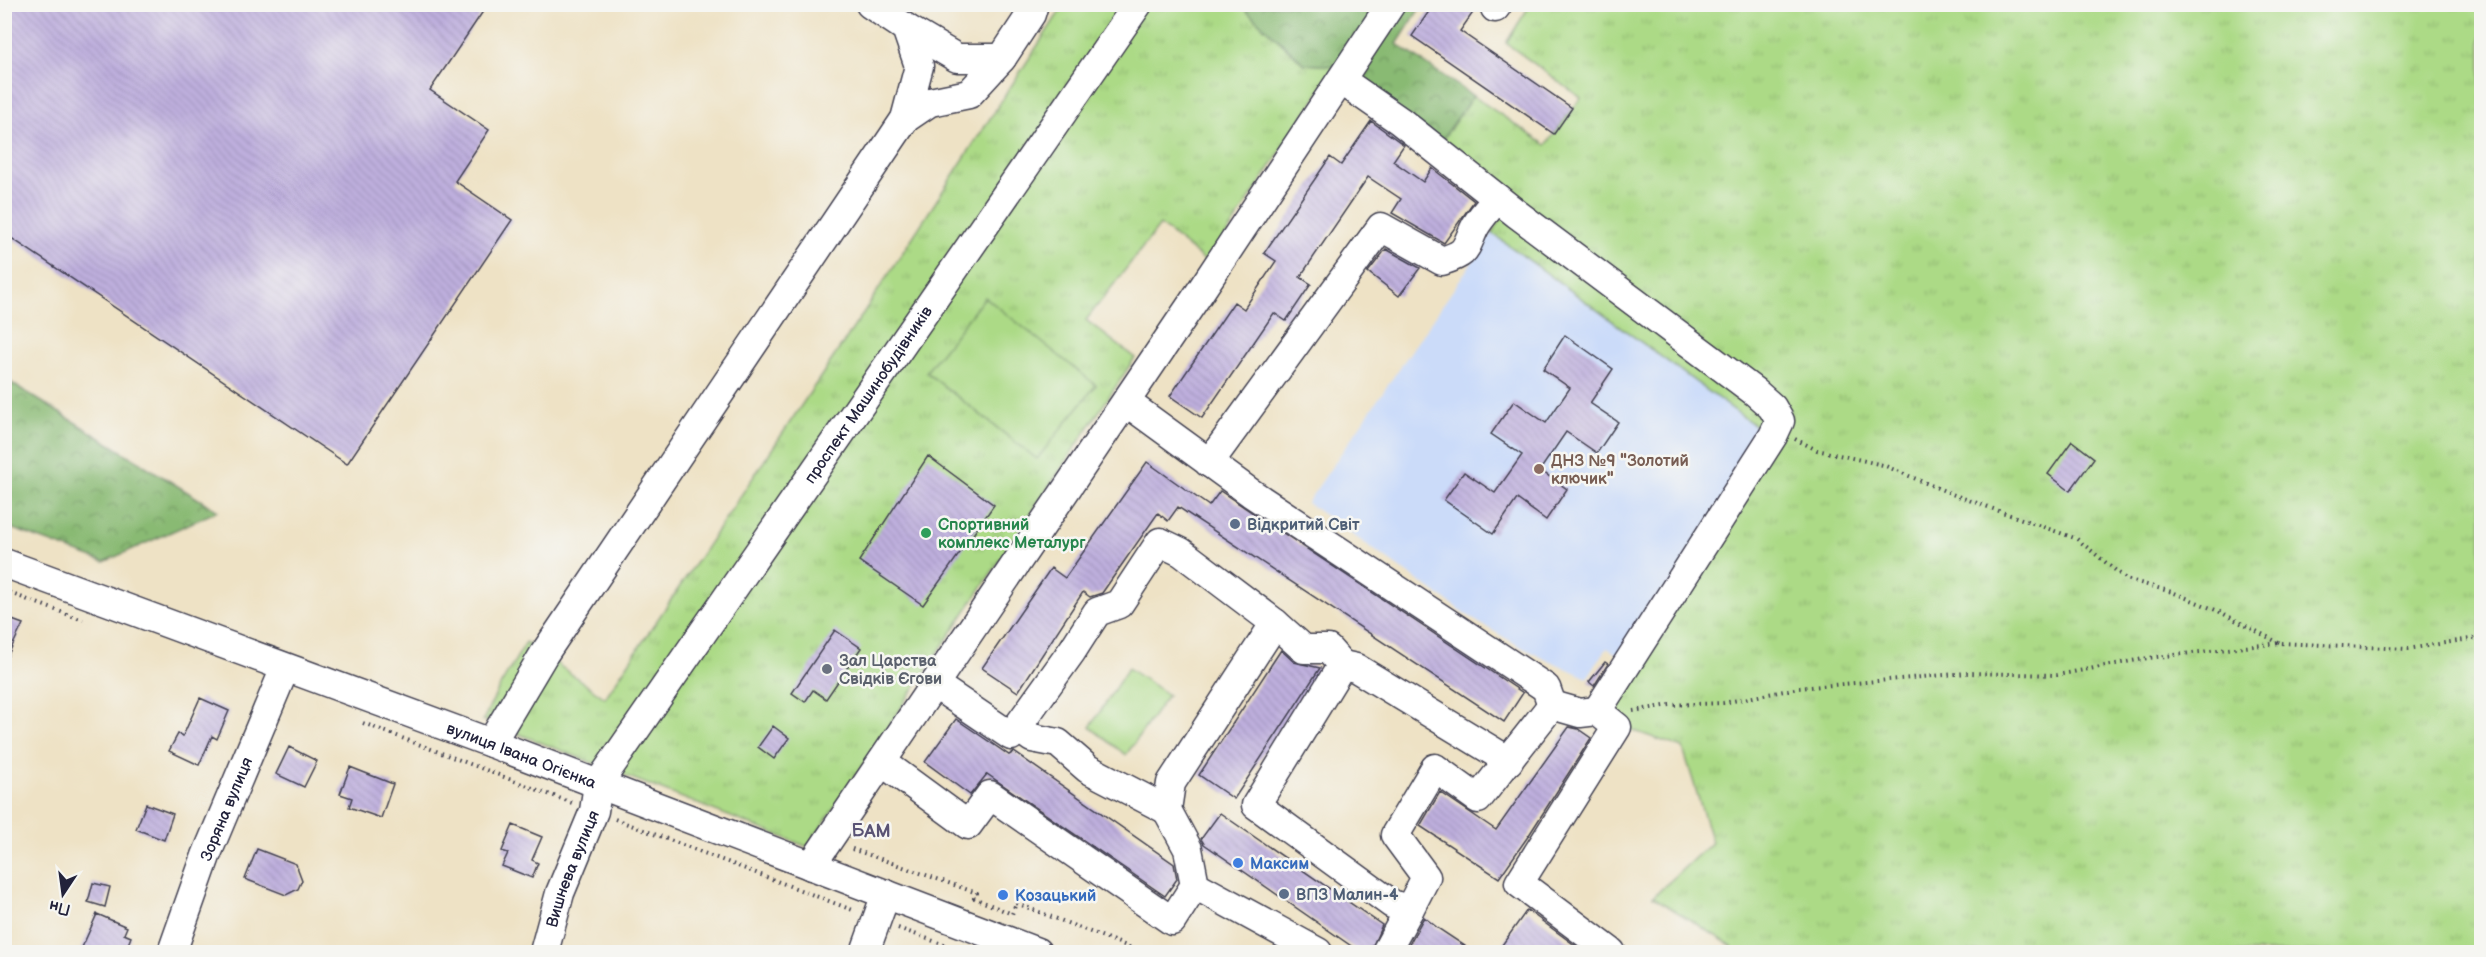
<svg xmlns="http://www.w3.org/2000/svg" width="2486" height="957" font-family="'Balsamiq Sans',sans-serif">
<defs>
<pattern id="grass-tufts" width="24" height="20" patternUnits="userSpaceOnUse" patternTransform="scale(1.5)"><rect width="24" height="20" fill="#acda86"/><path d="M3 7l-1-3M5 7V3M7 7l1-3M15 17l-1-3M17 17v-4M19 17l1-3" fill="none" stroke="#94bb75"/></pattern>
<pattern id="forest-crowns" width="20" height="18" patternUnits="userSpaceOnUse" patternTransform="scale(1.5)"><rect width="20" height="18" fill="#89ba73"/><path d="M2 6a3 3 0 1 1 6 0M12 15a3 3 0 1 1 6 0" fill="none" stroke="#709760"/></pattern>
<pattern id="building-back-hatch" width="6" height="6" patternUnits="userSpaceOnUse" patternTransform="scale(1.5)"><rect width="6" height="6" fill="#beafdd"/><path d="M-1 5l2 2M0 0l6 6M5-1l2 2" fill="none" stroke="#a396bf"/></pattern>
</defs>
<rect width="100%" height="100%" fill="#f6f6f2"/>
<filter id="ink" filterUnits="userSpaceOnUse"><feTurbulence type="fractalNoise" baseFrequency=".0167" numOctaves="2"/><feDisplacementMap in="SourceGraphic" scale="12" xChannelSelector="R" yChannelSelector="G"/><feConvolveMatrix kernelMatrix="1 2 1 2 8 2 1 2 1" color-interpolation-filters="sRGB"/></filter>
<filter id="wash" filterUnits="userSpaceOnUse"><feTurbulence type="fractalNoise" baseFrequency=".008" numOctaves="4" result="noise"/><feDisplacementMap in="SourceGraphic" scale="24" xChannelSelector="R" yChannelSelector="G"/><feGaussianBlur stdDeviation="1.35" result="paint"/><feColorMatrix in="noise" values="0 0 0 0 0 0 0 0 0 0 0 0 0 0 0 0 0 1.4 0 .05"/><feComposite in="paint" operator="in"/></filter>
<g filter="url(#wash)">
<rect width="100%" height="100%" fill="#eee2c5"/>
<!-- built -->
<path fill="#cbdbf9" d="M1492,233l277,202 -142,225 -20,-12 -20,30 -64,-30 -47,-27 -169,-118z"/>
<!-- grass -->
<path fill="url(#grass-tufts)" stroke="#677e60" stroke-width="1.5" d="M1064,5h176l64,59 32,2 -128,197 -48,-38 -74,95 49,38 -327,489 -325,-127 18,-36 25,-42 79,56 255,-380z
M1530,5h951v947h-749v-6l-79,-49 59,-55 -29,-94 -54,-19 -28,-18 167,-276 -276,-202 18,-28 -73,-58 36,-51 73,49 35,-47 -75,-55z"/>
<!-- forest -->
<path fill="url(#forest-crowns)" stroke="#566e57" stroke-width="1.5" d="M1240,5h182l-25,39 76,52 -36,51 -101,-81 -31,-2z
M5,379l213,132 -114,51 -99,-36z"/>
<!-- garden -->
<path fill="#acda86" stroke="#677e60" stroke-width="1.5" d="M985,297l111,88 -59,74 -111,-87z
M1128,668l40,27 -42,60 -36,-28z"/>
<g id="blocks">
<!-- building -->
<path fill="url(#building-back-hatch)" d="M4,4h484l-58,86 59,40 -34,51 57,39 -165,244 -343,-231z
M1434,4h45l-19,27 112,77 -18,26 -142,-98z
M1371,121l33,24 -11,16 30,21 9,-14 42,33 -30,42 -52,-30 9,-14 -33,-22 -68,100 11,7 -25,37 -12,-8 -72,105 -32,-22 64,-94 10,7 32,-48 -12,-8 66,-96 11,8z
M1386,249l34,19 -21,28 -31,-24z
M1565,335l48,34 -23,34 28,19 -21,31 -31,-21 -26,38 27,19 -21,31 -29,-21 -24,35 -49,-34 20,-28 31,21 27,-38 -31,-21 23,-33 32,22 24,-35 -27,-19z
M2072,441l22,17 -24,33 -22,-17z
M928,456l66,49 -71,100 -64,-44z
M1147,462l62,44 11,-15 303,202 -19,29 -326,-215 -10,14 -10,-8 -56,80 -12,4 -7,-5 -65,100 -36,-24 69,-100 14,10z
M4,617l19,7 -19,39z
M835,630l26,18 -35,51 -13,-9 -8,12 -13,-9z
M1281,650l13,12 26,6 -86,131 -35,-24z
M1605,662l3,2 -14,22 -5,-4z
M200,698l29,13 -12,28 -5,-3 -13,29 -30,-14 9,-17 5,2z
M956,719l53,36 5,-3 160,112 3,15 -12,17 -178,-122 -17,21 -45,-33z
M773,726l16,12 -15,21 -16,-12z
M1569,727l9,2 13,9 -62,97 -30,43 -79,-52 20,-34 56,38z
M289,747l28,14 -13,26 -28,-13z
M350,767l43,17 -12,34 -32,-11 3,-9 -12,-4z
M146,804l27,10 -9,26 -28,-11z
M1220,813l162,112 -12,27h-10l-156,-108 -3,-5z
M513,825l29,12 -10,23 6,3 -6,15 -30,-12 6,-13 -6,-2z
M257,849l39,15 6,16 -4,9 -12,6 -41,-16z
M93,883l17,4 -5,20 -17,-5z
M1527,910l57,42h-87z
M97,914l30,13 -3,7 7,3 -6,15h-45z
M1424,917l15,12 35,23h-69z"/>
</g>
</g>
<g filter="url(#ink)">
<use href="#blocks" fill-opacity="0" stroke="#413f50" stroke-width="1.5"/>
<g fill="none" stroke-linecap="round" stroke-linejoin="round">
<defs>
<g id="minor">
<path d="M1495,8l3,-4"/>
<path d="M906,28l51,30h45l29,-44 3,-10"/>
<path d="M1341,80l59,41 117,93 238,178 17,15 8,14 -7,15 -176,275"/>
<path d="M905,119l25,-17 39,-8 33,-36"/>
<path d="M1126,402l125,91 295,195 6,17"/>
<path d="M1209,463l172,-236 61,34c25,-8 22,-10 32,-32 5,-11 16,-21 23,-31"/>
<path id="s1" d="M4,563l487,180 546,209"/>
<path d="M1342,665l14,3 153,93"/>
<path d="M934,684l77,52 61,-85 25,-39 22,-8 41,-62 21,10 94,71"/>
<path d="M1017,727l15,11 26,5 30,26 79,41"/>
<path d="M491,743l53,-89 361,-535 14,-53 -13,-38 -36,-24"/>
<path d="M882,762l86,63 22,-30 182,126 23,-36"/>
<path d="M811,866l389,-574 191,-288"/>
<path d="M1409,910l17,-33 -31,-42 40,-67 43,31 74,-94 28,8 17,-2 20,16 -98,156 92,69"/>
<path id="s2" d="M172,952l34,-96 79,-188"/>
<path id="s3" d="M544,952l16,-59 34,-82 4,-27 540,-780"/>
<path d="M865,952l21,-58"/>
<path d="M1318,952l-123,-67 -7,-36 -21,-39 4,-27 104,-160 29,26h24l14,16 -86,140 136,99 17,6 -23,42"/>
</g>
</defs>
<!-- minor casing -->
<use href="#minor" stroke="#413f50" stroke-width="31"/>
<!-- path -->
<path stroke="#413f50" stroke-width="4" stroke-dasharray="1.5 4.5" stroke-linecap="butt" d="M1795,439l22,11 66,15 69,29 125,45 49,40 46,13 46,19 61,32
M4,591l79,29
M1633,711l37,-6 53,-2 76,-15 168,-15 90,2 91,-17 132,-15 128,6 74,-12
M363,723l209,80
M615,819l240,92
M852,849l125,44 -3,5 38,16 4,-11 126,49
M898,928l66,24"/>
<!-- minor -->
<use href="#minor" stroke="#fff" stroke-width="28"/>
</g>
</g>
<!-- markers -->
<circle fill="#8d6e63" stroke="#f6f6f2" stroke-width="2" cx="1539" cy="469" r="6"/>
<g fill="#5c6f8a" stroke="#f6f6f2" stroke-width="2">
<circle cx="1235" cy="524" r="6"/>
<circle cx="1284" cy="894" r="6"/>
</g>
<circle fill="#2e9e5b" stroke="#f6f6f2" stroke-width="2" cx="926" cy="533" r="6"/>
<circle fill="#6b7280" stroke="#f6f6f2" stroke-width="2" cx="827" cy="669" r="6"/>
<g fill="#3f7fe0" stroke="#f6f6f2" stroke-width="2">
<circle cx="1238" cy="863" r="6"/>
<circle cx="1003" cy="895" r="6"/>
</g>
<g text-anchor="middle" stroke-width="5" stroke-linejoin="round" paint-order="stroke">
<!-- street labels -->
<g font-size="16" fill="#22223b" stroke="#f6f6f2">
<text dy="6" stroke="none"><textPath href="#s3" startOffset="651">проспект Машинобудівників</textPath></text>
<text dy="6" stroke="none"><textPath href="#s1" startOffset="552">вулиця Івана Огієнка</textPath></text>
<text dy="6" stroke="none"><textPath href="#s2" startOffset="153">Зоряна вулиця</textPath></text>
<text dy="6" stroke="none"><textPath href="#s3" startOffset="88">Вишнева вулиця</textPath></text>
</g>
<!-- education labels -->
<g font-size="16" font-weight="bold" fill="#785e54" stroke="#f6f6f2" text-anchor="start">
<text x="1551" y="466">ДНЗ №9 "Золотий<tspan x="1551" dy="18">ключик"</tspan></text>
</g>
<!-- leisure labels -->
<g font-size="16" font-weight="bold" fill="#27864d" stroke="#f6f6f2" text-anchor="start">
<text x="938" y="530">Спортивний<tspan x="938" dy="18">комплекс Металург</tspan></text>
</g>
<!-- service labels -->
<g font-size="16" font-weight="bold" fill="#4e5e75" stroke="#f6f6f2" text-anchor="start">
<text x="1247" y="530">Відкритий Світ</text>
<text x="1296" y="900">ВПЗ Малин-4</text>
</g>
<!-- worship labels -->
<g font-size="16" font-weight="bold" fill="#5b616d" stroke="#f6f6f2" text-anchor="start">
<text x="839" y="666">Зал Царства<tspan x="839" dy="18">Свідків Єгови</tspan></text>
</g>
<!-- shop labels -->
<g font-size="16" font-weight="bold" fill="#366cbe" stroke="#f6f6f2" text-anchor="start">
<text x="1250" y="869">Максим</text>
<text x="1015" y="901">Козацький</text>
</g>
<!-- neighbourhood labels -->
<g font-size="18" font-weight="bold" fill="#595374" stroke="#f6f6f2">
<text x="871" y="837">БАМ</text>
</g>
</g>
<!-- margin -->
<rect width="2486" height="957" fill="none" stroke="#f6f6f2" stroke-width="24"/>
<!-- north arrow -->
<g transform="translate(63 894) rotate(193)" stroke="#f6f6f2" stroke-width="4.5" paint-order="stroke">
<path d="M0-4.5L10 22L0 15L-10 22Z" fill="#22223b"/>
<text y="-9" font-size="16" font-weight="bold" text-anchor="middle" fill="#22223b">Пн</text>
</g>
</svg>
